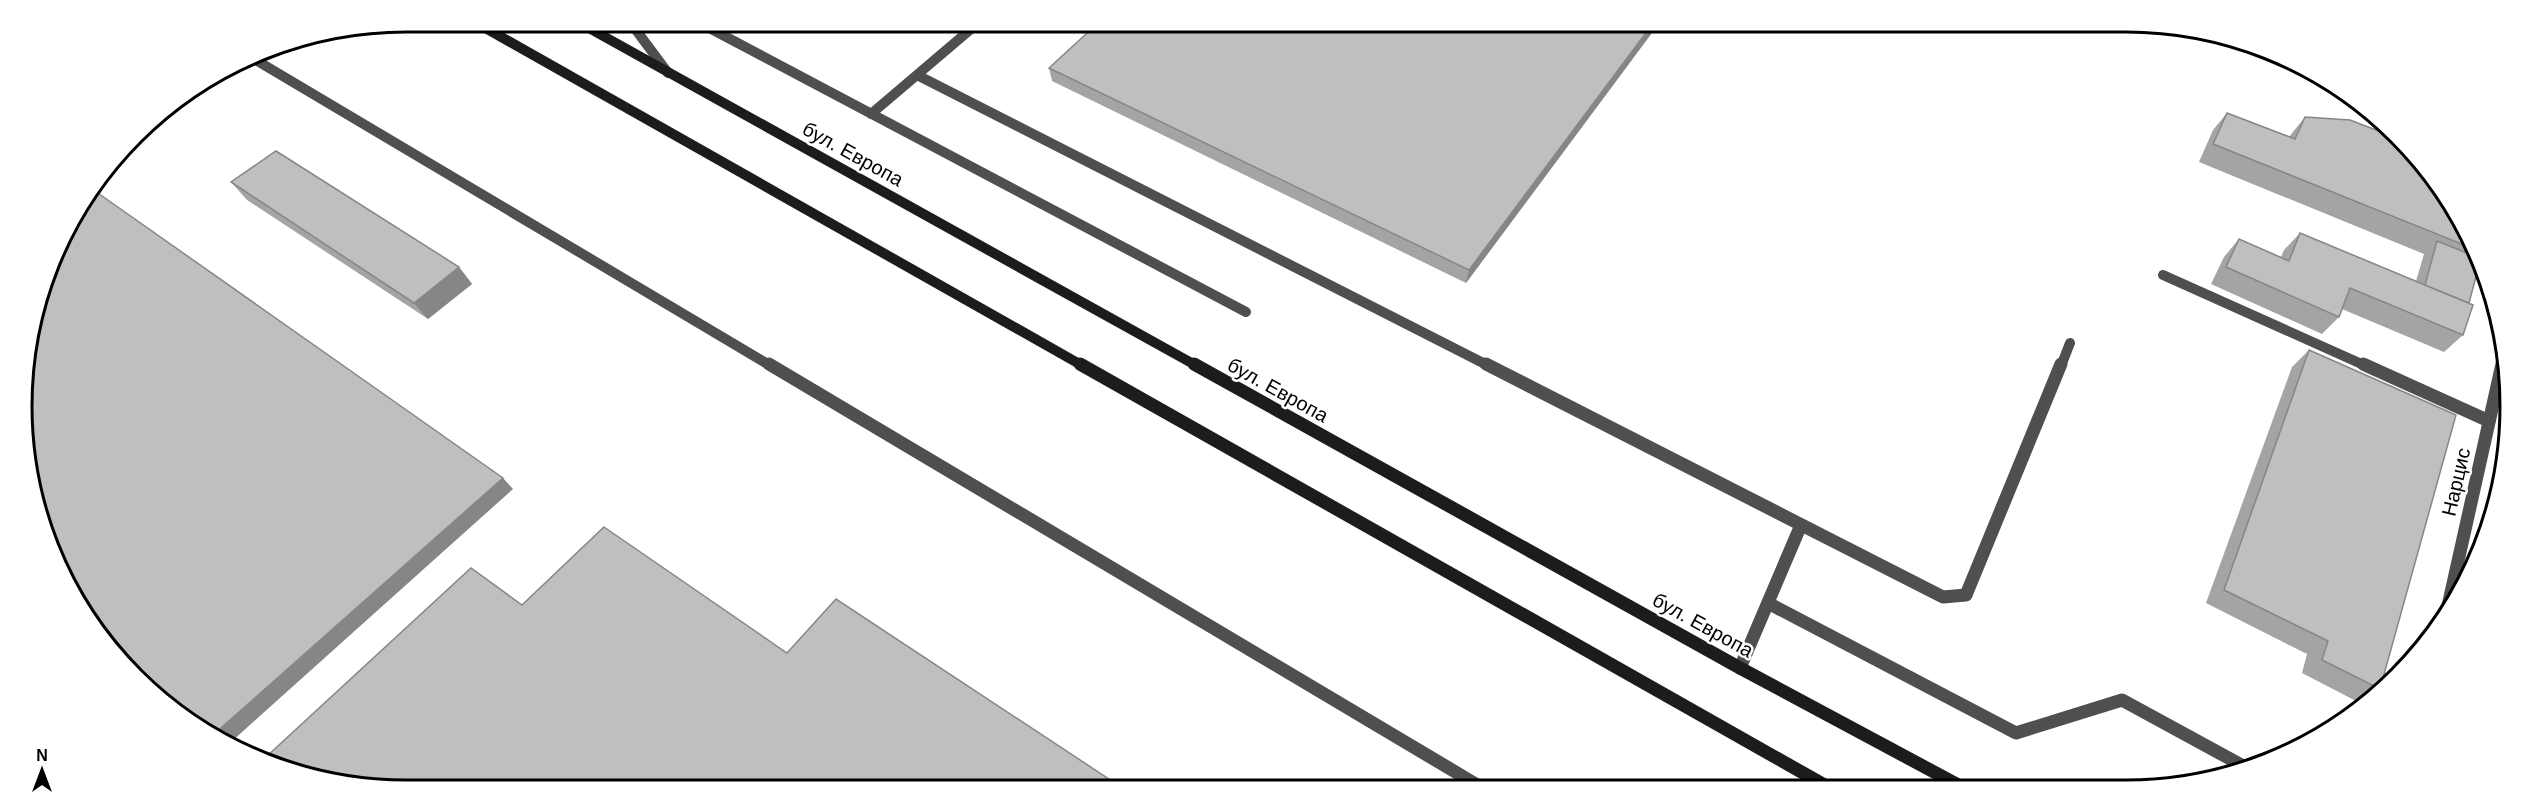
<svg xmlns="http://www.w3.org/2000/svg" width="2532" height="812" font-family="Helvetica,sans-serif">
<rect width="100%" height="100%" fill="#fff"/>
<g fill="none" stroke-linecap="round" stroke-linejoin="round">
<!-- service-far1 -->
<path stroke="#4f4f4f" stroke-width="10" d="M630,22l38,51
M698,22l548,290
M917,75l572,291
M871,114l107,-91
M2163,275l203,91
M2061,366l9,-23"/>
<!-- service -->
<path stroke="#4f4f4f" stroke-width="13" d="M1486,364l457,233 23,-2 95,-231
M2363,364l126,57
M1768,603l248,130 106,-33 123,67
M1740,668l61,-143"/>
<!-- minor-far1 -->
<path stroke="#4f4f4f" stroke-width="10" d="M491,31l14,-10
M249,56l522,310
M2502,366l2,-9"/>
<!-- minor -->
<path stroke="#4f4f4f" stroke-width="13" d="M769,364l710,422
M2446,615l56,-251"/>
<!-- secondary-far1 -->
<path stroke="#1c1c1c" stroke-width="10" d="M473,21l610,345
M578,22l619,344"/>
<!-- secondary -->
<path stroke="#1c1c1c" stroke-width="13" d="M1080,364l748,423
M1194,364l546,304 222,119"/>
</g>
<!-- wall -->
<path fill="#a4a4a4" d="M1097,24l560,2 -191,257 -414,-202 -3,-13z
M2227,113l62,24 16,-20 141,75 32,77 -9,34 -6,32 -19,17 -102,-43 -3,8 -17,17 -111,-50 13,-27 15,-18 42,18 3,-7 16,-17 116,48 8,-27 -225,-92 14,-32z
M231,182l228,85 13,17 -44,35 -181,-119z
M2309,350l71,339 -22,13 -56,-29 5,-19 -101,-51 86,-236z"/>
<!-- shaded-wall -->
<path fill="#868686" d="M1651,26h6l-191,257 3,-13z
M459,267l13,17 -44,35 -14,-16z
M503,478l10,11 -282,253 -18,-7z"/>
<!-- building -->
<path fill="#bfbfbf" stroke="#868686" stroke-width="1.5" d="M1097,24l554,2 -182,244 -420,-202z
M2227,113l68,26 10,-22 45,3 39,15 57,57 23,55 -256,-103z
M276,151l183,116 -45,36 -183,-121z
M95,191l408,287 -290,257 -21,-9 -106,-106 -52,-115 -10,-149 37,-121z
M2300,233l173,72 -10,30 -113,-47 -11,29 -113,-50 13,-28 50,22z
M2437,241l35,14 6,14 -9,34 -44,-18z
M2309,350l147,65 -76,274 -58,-29 6,-19 -104,-51z
M604,527l183,126 49,-54 282,186 -787,-1 -65,-27 205,-189 51,37z"/>
<g text-anchor="middle" stroke-width="5" stroke-linejoin="round" paint-order="stroke">
<!-- street labels -->
<g font-size="20" fill="#000" stroke="#fff">
<text transform="translate(853 154) rotate(29)" y="7">бул. Европа</text>
<text transform="translate(1278 390) rotate(29)" y="7">бул. Европа</text>
<text transform="translate(2456 482) rotate(-77)" y="7">Нарцис</text>
<text transform="translate(1703 625) rotate(29)" y="7">бул. Европа</text>
</g>
</g>
<!-- crop -->
<path d="M0 0H2532V812H0ZM406 32H2126A374 374 0 0 1 2500 406V406A374 374 0 0 1 2126 780H406A374 374 0 0 1 32 406V406A374 374 0 0 1 406 32Z" fill="#fff" fill-rule="evenodd"/>
<path fill="none" stroke="#000" stroke-width="3" d="M406 32H2126A374 374 0 0 1 2500 406V406A374 374 0 0 1 2126 780H406A374 374 0 0 1 32 406V406A374 374 0 0 1 406 32Z"/>
<!-- north arrow -->
<g transform="translate(42 770)" stroke="#ffffff" stroke-width="4.5" paint-order="stroke">
<path d="M0-4.5L10 22L0 15L-10 22Z" fill="#000000"/>
<text y="-9" font-size="16" font-weight="bold" text-anchor="middle" fill="#000000">N</text>
</g>
</svg>
